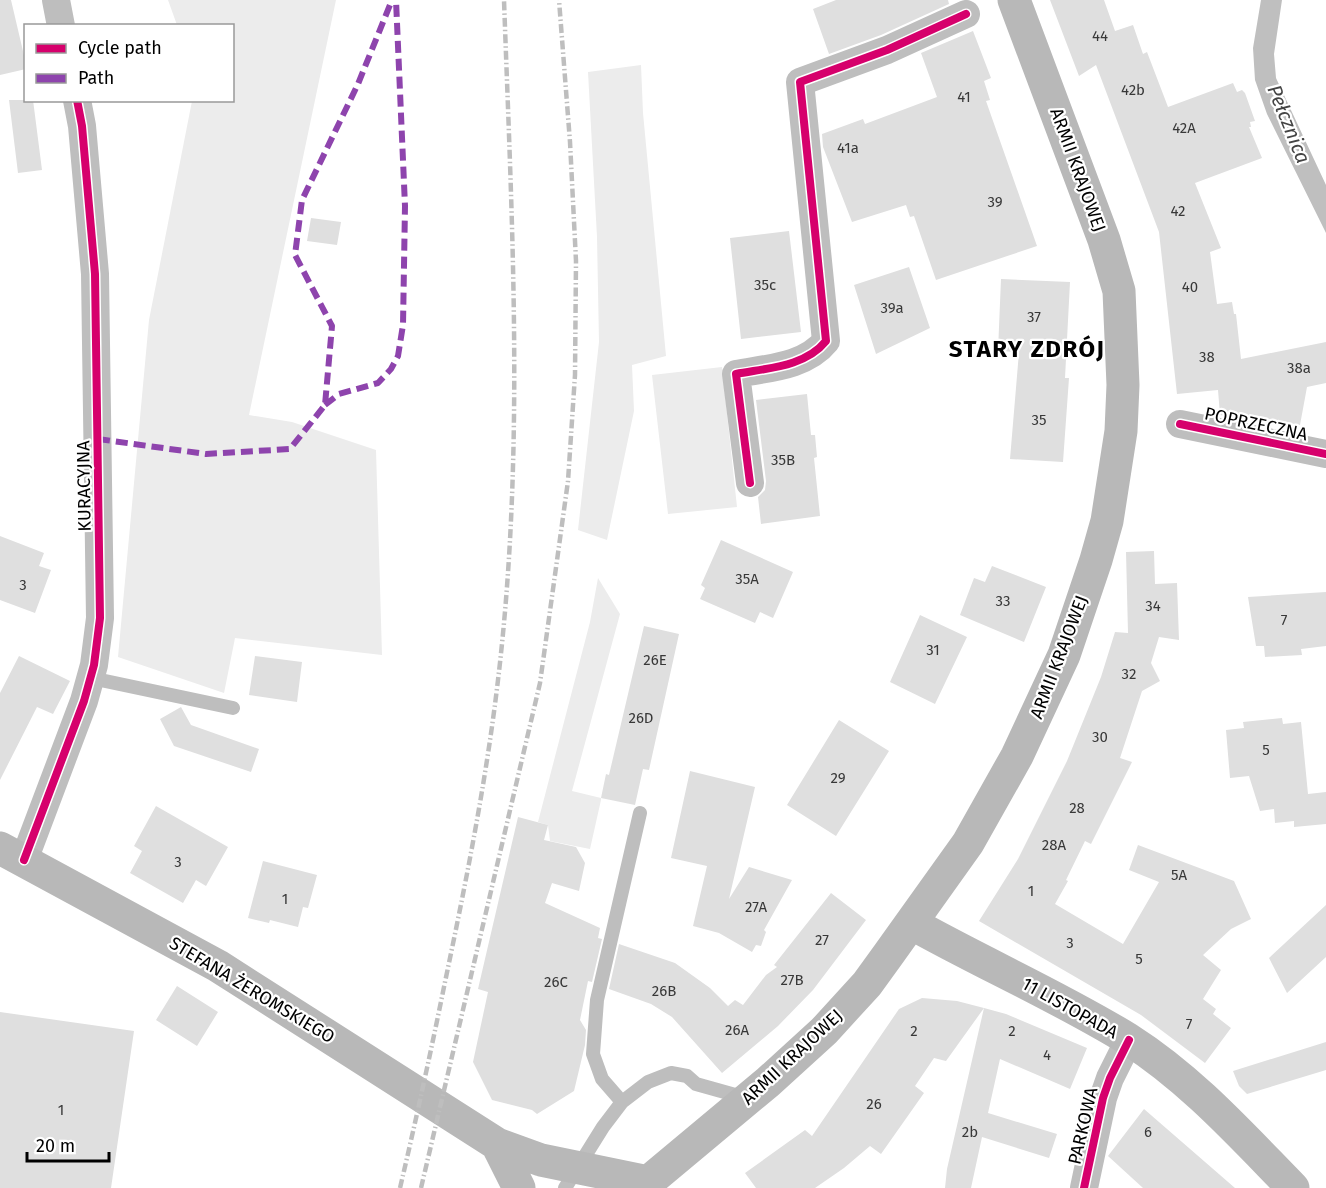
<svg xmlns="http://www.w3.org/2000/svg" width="1326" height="1188" font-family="'Fira Sans',sans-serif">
<rect width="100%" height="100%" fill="#fff"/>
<!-- green -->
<path fill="#ececec" d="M168,0h168l-87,415 43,7 84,28 6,205 -147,-17 -11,55 -106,-36 31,-337 43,-219 40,-1v-74l-55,-1z
M641,65l2,48 23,243 -34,9 2,46 -27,129 -29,-10 21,-188 -2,-105 -9,-165z
M722,367l15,140 -69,7 -16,-139z
M598,578l22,36 -48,177 29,7v2l-11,49 -40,-8 -2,-16 -10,-3 52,-200z"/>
<!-- water -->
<path fill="#bfbfbf" d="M1261,0h21l-8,54 2,24 50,107v48l-59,-119 -12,-34 -2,-32z"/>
<!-- building -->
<path fill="#dfdfdf" d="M0,0h11l15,64v5l-26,6z
M836,0h112l1,4 -68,31 -52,19 -16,-45z
M1050,0h54l11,31 18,-6 10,29 4,-2 21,55 65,-24 4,9 5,-2 3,3 10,28 -5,1 1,5h-2l13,31 -67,25 26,65 -11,4 7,52 15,-2 2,12h2l5,45 85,-17v41l-19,4 -7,38 -46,-9 -20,2 -14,-3 -2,-25 -41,4 -18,-162 -63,-167 -17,11z
M973,31l18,47 -7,3 6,19 -4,1 51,145 -101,34 -22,-64 -4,1 -4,-12 -54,17 -29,-75 -1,-13 41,-15 2,5 72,-27 -16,-44z
M9,100h24l9,70 -24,3z
M311,218l30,4 -4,23 -30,-4z
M789,231l12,101 -60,7 -11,-101z
M909,267l21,61 -54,26 -22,-69z
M1001,279l69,3 -5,96h4l-6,84 -53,-3 9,-107 -21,-1z
M807,394l4,41h4l2,22 -3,1 6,58 -59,8 -3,-27 7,-7 1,-9 -10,-81z
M0,536l44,17 -5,13 12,4 -16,43 -35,-13z
M721,540l72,32 -20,46 -13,-6 -5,11 -55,-24 5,-11 -4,-3z
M1154,551l1,33 22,-1 2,57 -20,-3 -8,26 9,18 -18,10 -22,67 12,4 -41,82 -6,-3 -19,39 2,1 -13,23 68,40 36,-62 -30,-12 9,-25 96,36 17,38 -20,10 -28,26 18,15 -18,29 13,10 -3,5 18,14 -26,35 -64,-48 -162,-94 39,-62 49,-98 34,-84 14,-45 13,1 -2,-81z
M992,566l54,21 -22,55 -64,-27 14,-37 11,4z
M1326,592v54l-25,3 1,6 -37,2 -1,-11h-8l-8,-49z
M920,615l47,22 -32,67 -45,-22z
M644,626l35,8 -30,136 -6,-1 -8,36 -34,-7 5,-24 3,1z
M19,656l51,25 -17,33 -16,-7 -37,73v-87z
M255,656l47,6 -5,40 -48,-7z
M181,707l10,18 68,24 -8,23 -77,-26 -14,-27z
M1282,718l1,6 18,-2 7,72 18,-2v32l-32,3v-6l-19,2 -1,-14 -14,2 -11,-35 -19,2 -4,-48 18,-2 -1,-6z
M839,720l50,31 -53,85 -49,-31z
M690,771l65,16 -26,112 20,-32 43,13 -28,50 2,2 -5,14 -5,-1 -4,7 -33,-19 -26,-7 14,-60 -36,-8z
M156,806l72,41 -22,39 -10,-6 -13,23 -53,-30 12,-22 -8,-5z
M518,817l30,8 -4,15 32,7 9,16 -6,28 -27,-8 -7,20 55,25 -2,10 4,1 -10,43 -4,-1 -8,39 6,10 -1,15 -11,46 -37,23 -5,-4 -40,-10 -19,-38 15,-70 -10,-3z
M263,861l54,14 -9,33 -5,-1 -5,20 -28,-7 -1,3 -21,-5z
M831,893l35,27 -53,70 -35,36 -56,47 -50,-56 -21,-13 -42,-15 10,-45 56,19 35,25 18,18 7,-6 8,5 23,-30 11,-8 -3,-2z
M1326,905v52l-39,36 -18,-35z
M177,986l41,26 -21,34 -41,-26z
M922,998l35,3 27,7 -38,53 -12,-3 -19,28 9,7 -43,61 -11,-8 -26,22 -29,20h-59l-11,-15 60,-43 7,6 87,-127z
M984,1008l22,6 81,34 -17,41 -70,-30 -12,54 69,21 -8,24 -67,-21 -11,51h-26l2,-19z
M0,1012l134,19 -23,157h-111z
M1326,1042v28l-79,24 -8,-8 -6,-15z
M1144,1109l91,79h-92l-35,-32z"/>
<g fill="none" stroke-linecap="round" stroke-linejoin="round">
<!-- service -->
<path stroke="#bebebe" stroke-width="14" d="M91,678l142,30
M622,1102l-20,-23 -9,-25 4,-54 43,-187
M565,1188l38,-61 19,-25 26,-20 23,-9 16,3 9,8 50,14"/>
<!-- minor -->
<path stroke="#bebebe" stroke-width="28" d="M56,0l5,26
M1180,424l146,30
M750,483l-14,-109c31,-6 69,-7 90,-33l-26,-259 87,-32 79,-36
M24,860l60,-159 10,-36 6,-47 -5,-344 -13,-148 -5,-26
M1084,1188l19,-90 7,-20 19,-38"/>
<!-- secondary -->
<path stroke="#b8b8b8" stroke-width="33" d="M0,848l218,118 279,178 44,16 107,22
M911,923c71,40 147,73 217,116 63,40 113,96 165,149
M497,1144l22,44
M641,1188l127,-106 56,-51 43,-47 21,-29 80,-112 49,-87 47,-101 32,-95 11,-39 14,-90 2,-46 -4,-94 -15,-51 -90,-240"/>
<!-- rail -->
<path stroke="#bebebe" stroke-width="4.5" stroke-dasharray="9 3 1.5 3" stroke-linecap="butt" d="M400,1188c16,-68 31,-137 45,-206 21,-100 41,-200 53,-302 27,-226 14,-454 6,-680
M421,1188l119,-505 28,-202 7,-106 1,-114 -6,-119 -11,-142"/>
<!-- quiet -->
<path stroke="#8e44ad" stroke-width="6" stroke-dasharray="12 6" stroke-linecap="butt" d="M325,405l14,-11 39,-11 13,-14 7,-13 5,-31 2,-119 -9,-206
M98,439l108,15 84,-5 35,-44 7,-79 -37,-71 7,-55 56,-116 34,-84"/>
<defs>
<path id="cycleway" d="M1180,424l146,30
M750,483l-14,-109c31,-6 69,-7 90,-33l-26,-259 87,-32 79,-36
M24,860l60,-159 10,-36 6,-47 -5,-344 -13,-148 -5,-26
M1084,1188l19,-90 7,-20 19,-38"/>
</defs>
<!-- cycleway casing -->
<use href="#cycleway" stroke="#fff" stroke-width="11"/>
<!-- cycleway -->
<use href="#cycleway" stroke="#d6006c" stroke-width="8"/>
</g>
<g text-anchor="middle" stroke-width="4.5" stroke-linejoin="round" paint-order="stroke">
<!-- number labels -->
<g font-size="15" fill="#383838">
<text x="1100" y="41">44</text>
<text x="1133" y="95">42b</text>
<text x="964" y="102">41</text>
<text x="1184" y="133">42A</text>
<text x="848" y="153">41a</text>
<text x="995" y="207">39</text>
<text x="1178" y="216">42</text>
<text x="765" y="290">35c</text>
<text x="1190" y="292">40</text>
<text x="892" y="313">39a</text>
<text x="1034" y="322">37</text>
<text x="1207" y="362">38</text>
<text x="1299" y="373">38a</text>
<text x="1039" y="425">35</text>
<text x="783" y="465">35B</text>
<text x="747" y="584">35A</text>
<text x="23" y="590">3</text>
<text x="1003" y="606">33</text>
<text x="1153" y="611">34</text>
<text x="1284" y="625">7</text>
<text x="933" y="655">31</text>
<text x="655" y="665">26E</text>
<text x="1129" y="679">32</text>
<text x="641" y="723">26D</text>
<text x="1100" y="742">30</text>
<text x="1266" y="755">5</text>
<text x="838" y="783">29</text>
<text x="1077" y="813">28</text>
<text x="1054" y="850">28A</text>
<text x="178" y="867">3</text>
<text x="1179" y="880">5A</text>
<text x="1031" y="896">1</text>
<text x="285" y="904">1</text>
<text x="756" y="912">27A</text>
<text x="822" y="945">27</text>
<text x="1070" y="948">3</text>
<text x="1139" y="964">5</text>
<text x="792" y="985">27B</text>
<text x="556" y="987">26C</text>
<text x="664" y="996">26B</text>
<text x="1189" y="1029">7</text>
<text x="737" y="1035">26A</text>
<text x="914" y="1036">2</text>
<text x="1012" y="1036">2</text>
<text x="1047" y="1060">4</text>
<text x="874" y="1109">26</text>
<text x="61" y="1115">1</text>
<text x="970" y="1137">2b</text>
<text x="1148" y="1137">6</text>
</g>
<!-- street labels -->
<g font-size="18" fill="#000" stroke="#fff">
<text transform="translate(1078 170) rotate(70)" y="6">ARMII KRAJOWEJ</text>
<text transform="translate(1256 424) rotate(12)" y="6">POPRZECZNA</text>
<text transform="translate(84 486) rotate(-91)" y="6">KURACYJNA</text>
<text transform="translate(1059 657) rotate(-69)" y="6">ARMII KRAJOWEJ</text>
<text transform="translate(252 990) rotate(31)" y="6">STEFANA ŻEROMSKIEGO</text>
<text transform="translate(1070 1008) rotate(29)" y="6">11 LISTOPADA</text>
<text transform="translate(792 1057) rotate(-43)" y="6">ARMII KRAJOWEJ</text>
<text transform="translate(1083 1126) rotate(-77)" y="6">PARKOWA</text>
</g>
<!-- water labels -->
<g font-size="20" font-style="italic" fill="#444" stroke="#fff">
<text transform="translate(1289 124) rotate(68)" y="7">Pełcznica</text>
</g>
<!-- district labels -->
<g font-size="24" font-weight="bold" letter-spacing="1.5" fill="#000" stroke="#fff">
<text x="1027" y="357">STARY ZDRÓJ</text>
</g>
</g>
<!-- legend -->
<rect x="24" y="24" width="210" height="78" fill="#ffffff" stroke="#999999" stroke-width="1.5"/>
<rect x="36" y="44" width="30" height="9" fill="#d6006c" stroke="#999999" stroke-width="1.5"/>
<text x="78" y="54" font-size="18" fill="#000000">Cycle path</text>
<rect x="36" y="74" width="30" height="9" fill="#8e44ad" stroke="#999999" stroke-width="1.5"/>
<text x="78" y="84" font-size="18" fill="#000000">Path</text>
<!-- scale -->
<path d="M27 1152v9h82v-9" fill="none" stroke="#000000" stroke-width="3"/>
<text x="36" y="1152" font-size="18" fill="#000000" stroke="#ffffff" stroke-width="4.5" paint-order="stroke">20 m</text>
</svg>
